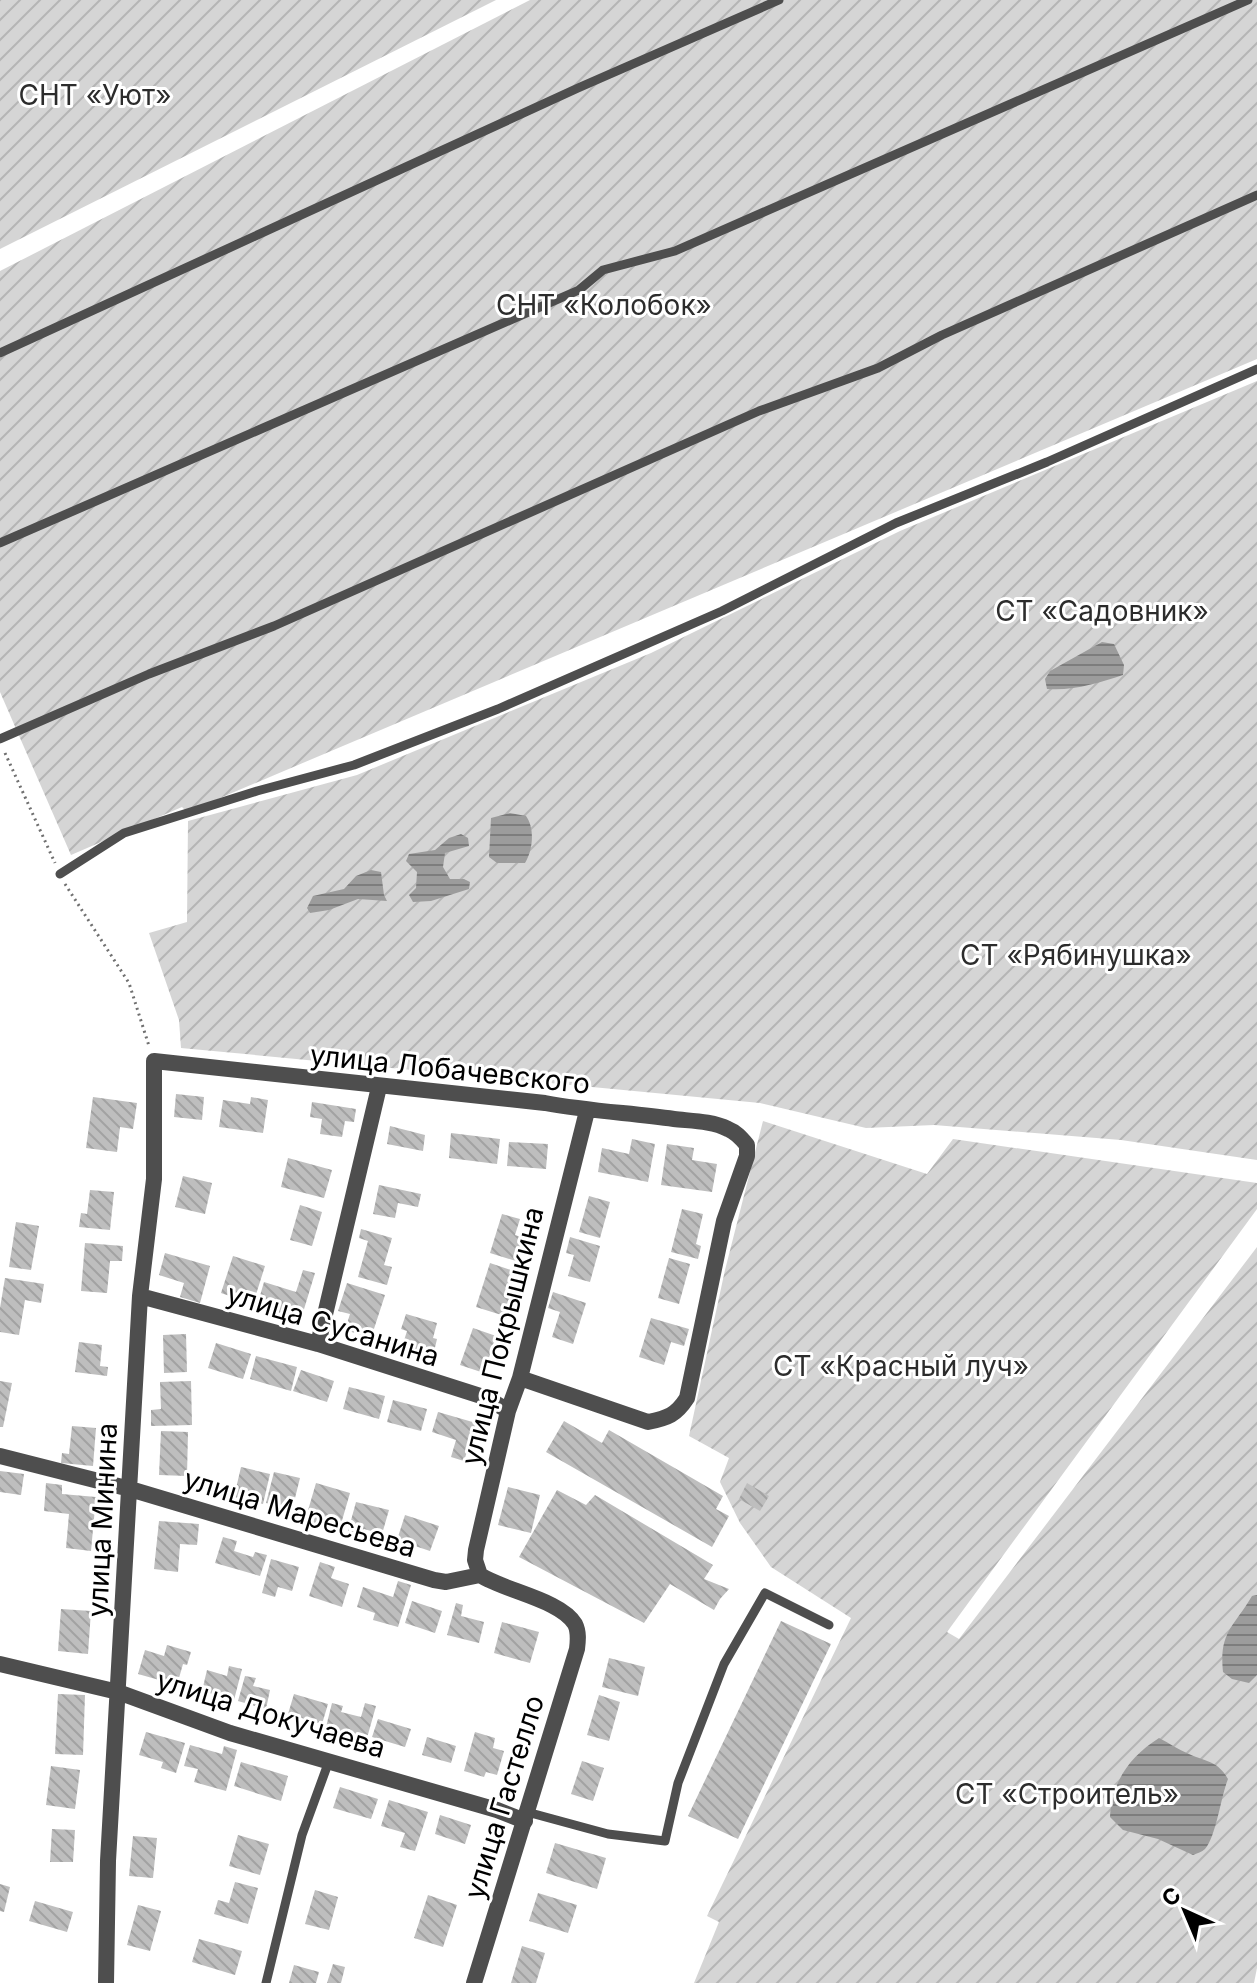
<svg xmlns="http://www.w3.org/2000/svg" width="1257" height="1983" font-family="Inter,sans-serif">
<defs>
<pattern id="garden-furrows" width="10" height="10" patternUnits="userSpaceOnUse" patternTransform="scale(2)"><rect width="10" height="10" fill="#d5d5d5"/><path d="M-1 1l2-2M0 10L10 0M9 11l2-2" fill="none" stroke="#b5b5b5"/></pattern>
<pattern id="water-rules" width="6" height="5" patternUnits="userSpaceOnUse" patternTransform="scale(2)"><rect width="6" height="5" fill="#9c9c9c"/><path d="M0 2.5h6" fill="none" stroke="#7d7d7d"/></pattern>
<pattern id="building-back-hatch" width="6" height="6" patternUnits="userSpaceOnUse" patternTransform="scale(2)"><rect width="6" height="6" fill="#bebebe"/><path d="M-1 5l2 2M0 0l6 6M5-1l2 2" fill="none" stroke="#a2a2a2"/></pattern>
</defs>
<rect width="100%" height="100%" fill="#fff"/>
<!-- garden -->
<path fill="url(#garden-furrows)" d="M0,0h496l-496,249z
M530,0h727v359l-1070,453 -5,-5 -111,48 -71,-163v-421z
M1257,381v779l-136,-20 -187,-15 -68,3 -106,-25 -579,-55 -2,-28 -30,-87 38,-11 1,-101 169,-46 294,-122 249,-122z
M763,1121l164,53 26,-35 304,44v26l-310,423 12,7 298,-392v721l-3,15h-560l25,-61 -12,-6 144,-298 -80,-51 -31,-44 -20,-41 9,-24 -40,-22 36,-166z"/>
<!-- water -->
<path fill="url(#water-rules)" d="M1102,642l12,2 10,21 -1,10c-25,8 -49,16 -76,14l-2,-10 5,-8z
M510,813l16,3c9,12 7,34 -1,47h-28l-8,-6 2,-39z
M461,834l7,4 1,8 -24,7 -2,14 7,12h14l6,3 -1,7 -38,12 -18,1 -4,-7 7,-7 1,-16 -11,-11 3,-7 26,-4 14,-12z
M371,870l10,2 3,23 3,6 -29,-2 -29,11 -19,3 -3,-5 6,-12 31,-7 12,-13z
M1257,1595v80l-8,8 -17,-4 -9,-7c-4,-40 10,-44 29,-76z
M1159,1738c10,5 20,12 30,16 18,8 29,7 39,25 -7,17 -12,58 -23,70 -3,3 -8,4 -12,6l-35,-16 -35,-9 -13,-13c2,-35 19,-60 49,-79z"/>
<!-- building -->
<path fill="url(#building-back-hatch)" d="M176,1094l28,3 -2,23 -28,-3z
M93,1097l44,6 -4,26 -13,-2 -3,25 -31,-4z
M251,1097l17,3 -5,33 -44,-6 4,-27 27,4z
M312,1102l44,7 -2,13 -9,-1 -3,16 -22,-3 2,-15 -12,-2z
M390,1126l35,9 -2,16 -36,-7z
M451,1133l49,6 -3,25 -48,-6z
M632,1139l23,5 -7,38 -50,-10 4,-24 27,6z
M509,1142l39,2 -2,25 -39,-3z
M667,1144l27,4 -2,12 25,4 -5,28 -51,-7z
M288,1158l44,12 -8,28 -43,-11z
M183,1176l29,7 -7,31 -30,-7z
M379,1185l42,9 -3,13 -20,-4 -3,15 -22,-4z
M90,1190l24,2 -4,38 -31,-3 2,-14 6,1z
M589,1196l21,6 -10,36 -21,-6z
M300,1205l22,7 -10,34 -22,-6z
M682,1209l21,5 -7,30 5,2 -3,13 -27,-7z
M502,1214l18,5 -5,16 9,3 -8,23 -26,-8z
M16,1222l23,4 -8,44 -22,-3z
M361,1229l31,9 -8,27 8,2 -5,18 -29,-8 10,-36 -9,-3z
M570,1237l30,9 -10,36 -22,-6 6,-21 -8,-2z
M85,1243l38,3 -1,15h-12l-3,32 -26,-2z
M165,1253l45,13 -10,37 -20,-6 4,-14 -25,-8z
M233,1256l32,10 -12,38 -32,-11z
M669,1258l21,6 -11,40 -21,-6z
M490,1263l24,8 -8,26 8,2 -6,18 -32,-10z
M303,1270l12,3 -14,46 -44,-13 7,-24 32,10z
M5,1278l39,6 -3,19 -16,-3 -6,35 -19,-3v-24z
M347,1283l38,12 -14,43 -26,-8 5,-16 -12,-3z
M553,1292l33,11 -13,41 -21,-7 8,-25 -12,-4z
M406,1314l31,9 -4,15 4,1 -4,17 -31,-9 5,-16 -6,-2z
M651,1318l38,11 -5,17 -13,-4 -7,23 -25,-8z
M473,1328l23,8 -12,37 -24,-8z
M186,1334l1,38 -23,1 -1,-38z
M79,1342l23,3 -2,21 8,1 -1,9 -32,-4z
M216,1343l35,11 -8,25 -35,-11z
M256,1356l41,11 -6,24 -41,-12z
M301,1370l33,11 -7,21 -34,-11z
M0,1381l12,2 -9,44h-3z
M191,1381l1,44 -41,1v-16l10,-1 -1,-27z
M349,1387l36,9 -6,23 -36,-10z
M393,1400l34,9 -6,22 -34,-9z
M438,1412l38,11 -12,38 -13,-4 5,-17 -24,-8z
M564,1421l38,22 7,-13 114,66 -7,13 13,7 -17,31 -166,-95z
M72,1426l24,2 -3,38 -32,-3 1,-10 7,1z
M161,1431l27,1 -1,44 -28,-1z
M241,1467l29,7 -7,30 -29,-7z
M0,1471l24,3 -3,21 -21,-3z
M274,1472l26,6 -8,32 -26,-7z
M46,1483l16,2v9l34,3 -5,54 -25,-3 3,-34 -25,-3z
M316,1483l34,10 -9,31 -19,-6 -3,11 -15,-5z
M747,1483l22,13 -9,15 -21,-12z
M508,1487l32,8 -9,38 -33,-8z
M557,1490l29,15 9,-10 118,70 -9,14 25,10 -9,10 -6,11 -44,-26 -26,39 -125,-66z
M356,1502l33,8 -7,24 -18,-5 -3,10 -14,-4z
M405,1515l34,11 -9,25 -33,-11z
M159,1521l40,3 -2,21 -17,-1 -2,28 -24,-3z
M223,1537l14,4 -3,10 19,6 2,-5 12,3 -7,21 -45,-13z
M271,1559l28,8 -7,24 -14,-4 -3,10 -13,-4z
M320,1562l15,5 -4,11 18,6 -7,23 -33,-11z
M398,1581l13,4 -13,42 -25,-7 2,-7 -18,-6 6,-20 30,10z
M412,1601l30,10 -7,22 -30,-10z
M456,1603l7,2 -2,11 23,6 -5,21 -32,-8z
M61,1609l30,2 -3,43 -30,-3z
M781,1621l50,23 -93,195 -50,-23z
M502,1622l37,10 -9,31 -36,-10z
M167,1645l24,7 -4,13 -4,-1 -6,21 -39,-11 7,-24 19,6z
M609,1658l36,9 -7,29 -36,-9z
M229,1666l13,3 -8,31 -32,-9 5,-21 20,6z
M245,1676l11,2 -3,8 17,4 -4,19 -28,-8z
M58,1694l27,1 -2,60 -28,-1z
M294,1694l34,10 -6,20 -34,-10z
M599,1695l21,7 -11,39 -22,-6z
M332,1703l11,3 -2,6 20,5 4,-14 11,3 -9,32 -41,-11z
M378,1719l33,10 -6,18 -33,-10z
M146,1732l39,11 -9,30 -15,-5 2,-6 -24,-7z
M475,1732l20,6 -2,10 11,3 -7,24 -11,-3 -2,5 -20,-6z
M427,1737l29,9 -5,17 -29,-8z
M190,1745l32,9 2,-8 13,4 -11,41 -32,-9 4,-13 -14,-3z
M582,1761l22,7 -11,33 -22,-7z
M241,1762l47,14 -7,25 -47,-15z
M51,1766l29,4 -5,39 -29,-4z
M340,1787l38,12 -7,20 -38,-11z
M389,1800l39,12 -13,39 -15,-4 5,-14 -24,-7z
M440,1815l31,10 -6,19 -30,-10z
M52,1829l23,1 -2,32h-23z
M238,1835l31,9 -9,31 -31,-9z
M133,1836l24,2 -4,40 -24,-2z
M555,1843l51,15 -9,31 -51,-16z
M235,1882l23,6 -10,36 -34,-10 4,-14 11,3z
M0,1884l10,3 -6,25 -4,-1z
M315,1890l23,7 -9,33 -24,-6z
M538,1893l39,12 -9,28 -39,-12z
M428,1895l29,10 -14,42 -29,-9z
M35,1901l38,11 -6,20 -38,-11z
M138,1905l23,6 -11,40 -23,-6z
M199,1939l43,12 -7,24 -43,-13z
M522,1946l23,7 -9,30h-25z
M333,1964l12,3 -4,16h-14z
M294,1965l25,7 -3,11h-27z"/>
<g fill="none" stroke-linecap="round" stroke-linejoin="round">
<!-- path -->
<path stroke="#707070" stroke-width="3" stroke-dasharray="2 4" stroke-linecap="butt" d="M5,753l50,110
M65,884l64,99 20,63"/>
<!-- lane -->
<path stroke="#4e4e4e" stroke-width="9" d="M0,353l578,-265 201,-88
M0,543l579,-253 24,-20 72,-19 573,-251
M0,739l149,-65 125,-48 485,-215 119,-43 64,-33 315,-140
M60,874l64,-41 133,-42 97,-26 144,-56 224,-98 174,-88 151,-61 210,-93
M527,1812l81,22 57,7 13,-58 46,-119 41,-71 64,32
M266,1983l36,-148 27,-74"/>
<!-- street -->
<path stroke="#4e4e4e" stroke-width="16" d="M140,1296l178,48 169,54 21,13
M318,1344l61,-257
M0,1456l130,33 304,91 12,2 34,-7c25,16 81,25 95,49 4,8 3,17 2,25l-103,334
M480,1575l-5,-15 1,-10 32,-139 12,-33 67,-267
M0,1664l118,28 112,41 267,77 28,11
M106,1983l2,-122 32,-565 14,-117v-118l391,42c43,8 86,10 129,16 17,2 38,2 54,10 8,3 13,9 19,16v11l-23,65 -37,177c-11,17 -19,20 -39,24l-128,-44"/>
</g>
<g text-anchor="middle" stroke-width="6" stroke-linejoin="round" paint-order="stroke">
<!-- park labels -->
<g font-size="28" fill="#2c2c2c" stroke="#fff">
<text x="95" y="105">СНТ «Уют»</text>
<text x="604" y="315">СНТ «Колобок»</text>
<text x="1102" y="621">СТ «Садовник»</text>
<text x="1076" y="965">СТ «Рябинушка»</text>
<text x="901" y="1376">СТ «Красный луч»</text>
<text x="1067" y="1804">СТ «Строитель»</text>
</g>
<!-- street labels -->
<g font-size="28" fill="#000" stroke="#fff">
<text transform="translate(450 1069) rotate(6)" y="10">улица Лобачевского</text>
<text transform="translate(333 1325) rotate(17)" y="10">улица Сусанина</text>
<text transform="translate(502 1336) rotate(-76)" y="10">улица Покрышкина</text>
<text transform="translate(300 1513) rotate(17)" y="10">улица Маресьева</text>
<text transform="translate(102 1520) rotate(-87)" y="10">улица Минина</text>
<text transform="translate(271 1714) rotate(17)" y="10">улица Докучаева</text>
<text transform="translate(504 1797) rotate(-73)" y="10">улица Гастелло</text>
</g>
</g>
<!-- north arrow -->
<g transform="translate(1185 1911) rotate(316)" stroke="#ffffff" stroke-width="6" paint-order="stroke">
<path d="M0-6L14 30L0 20L-14 30Z" fill="#000000"/>
<text y="-12" font-size="22" font-weight="bold" text-anchor="middle" fill="#000000">С</text>
</g>
</svg>
